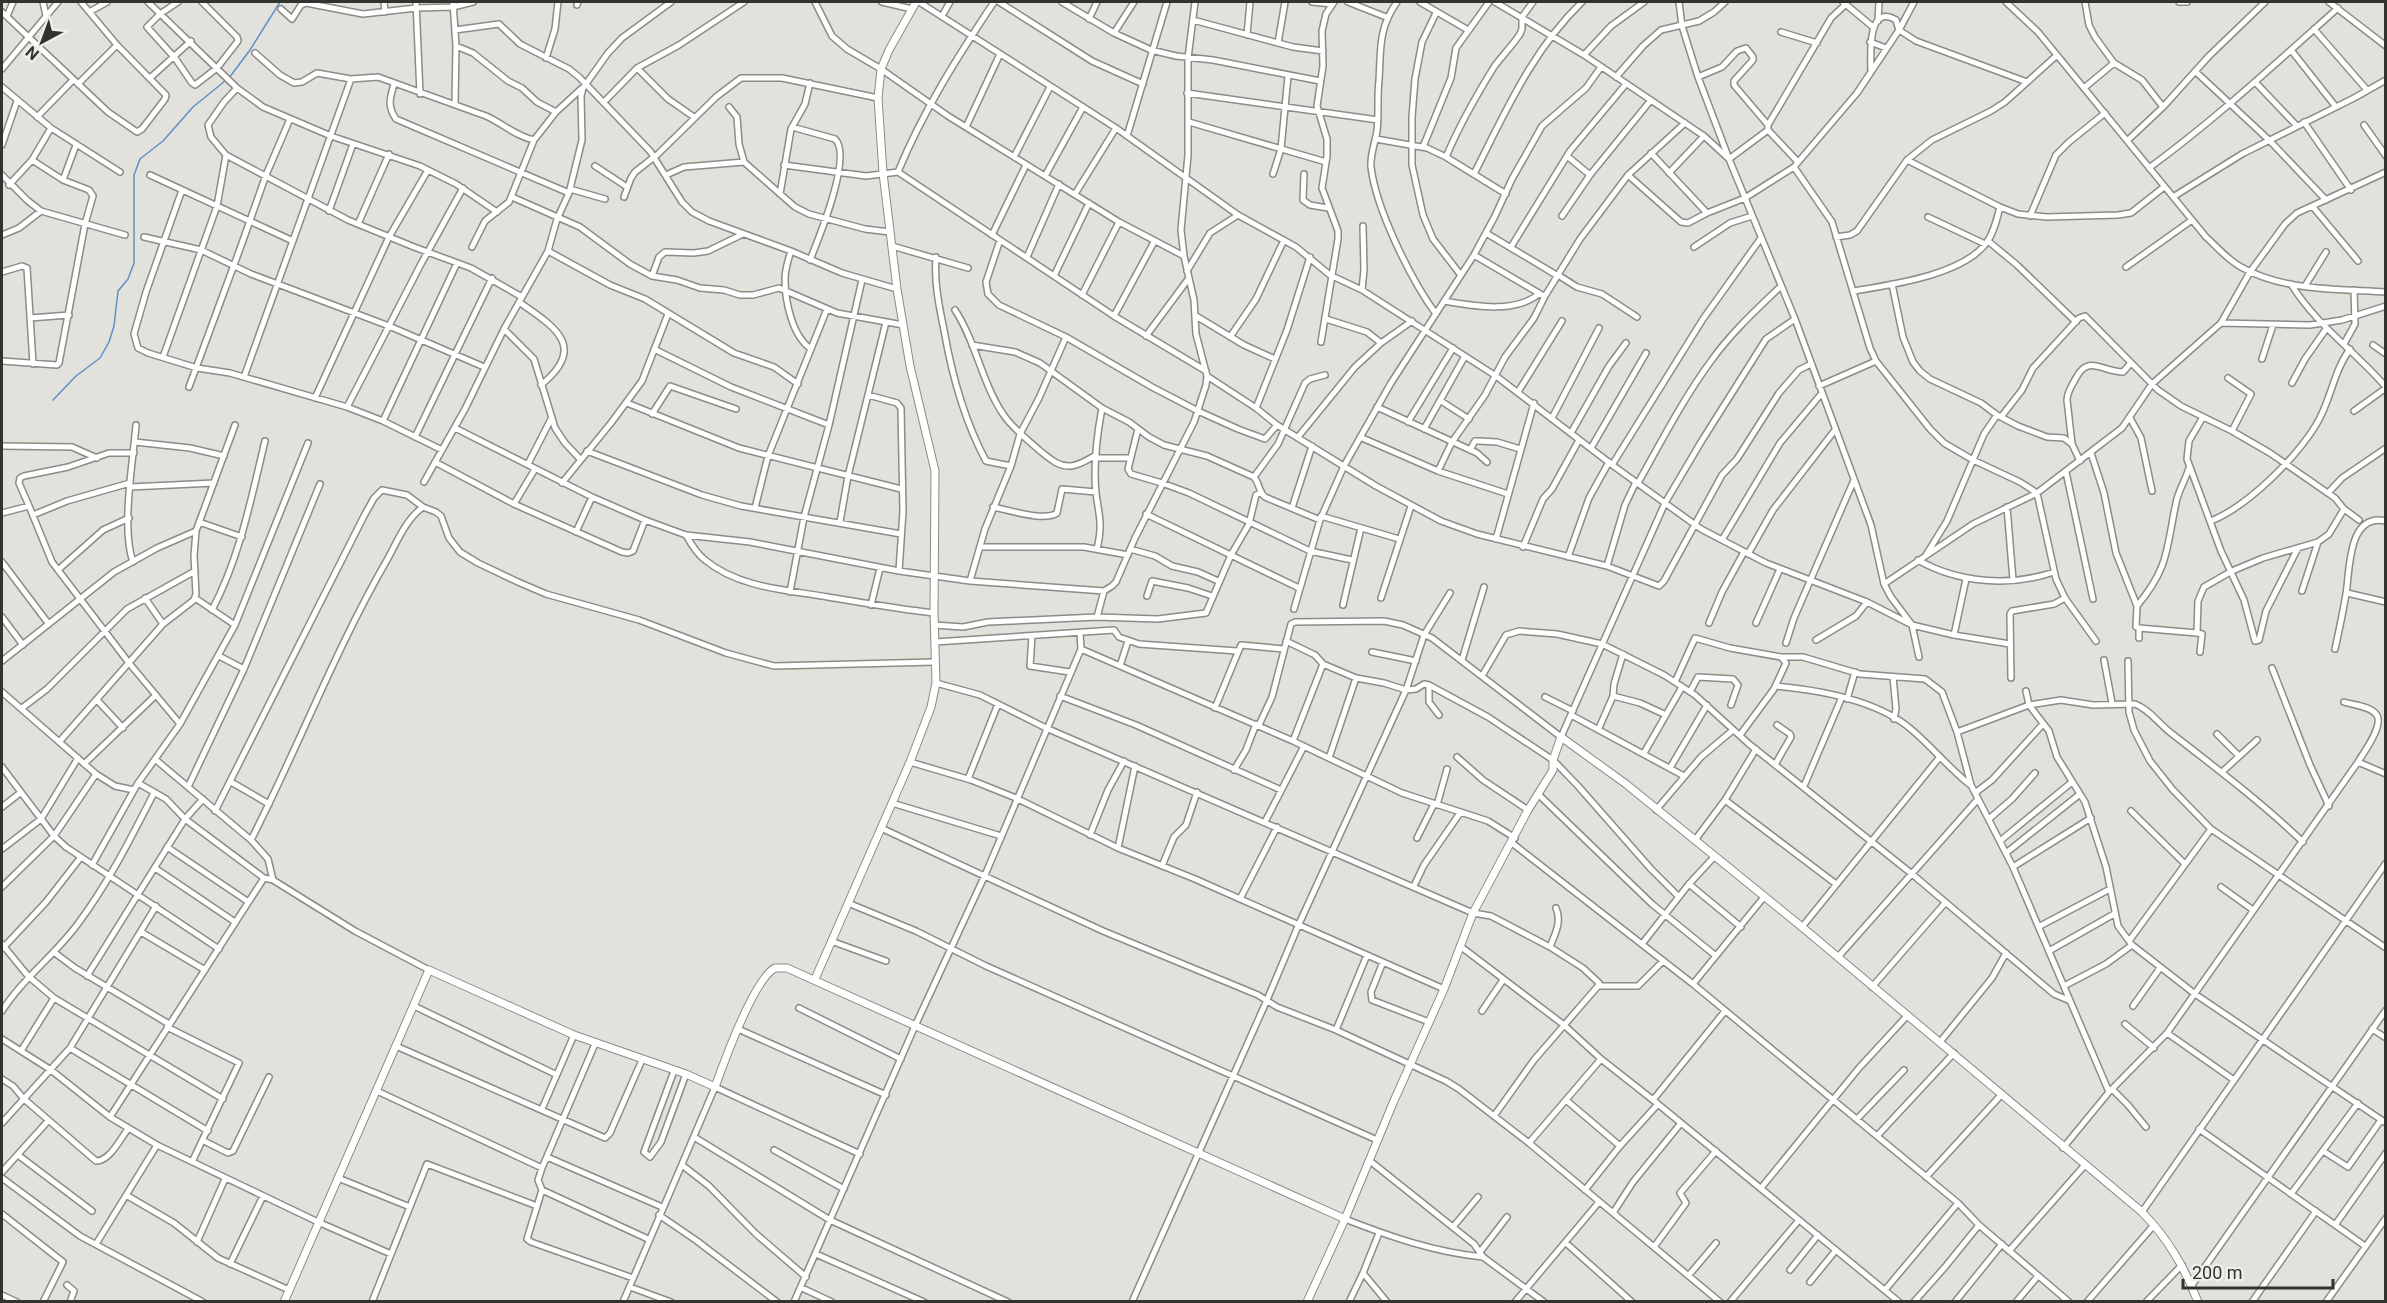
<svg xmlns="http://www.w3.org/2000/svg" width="2387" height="1303" font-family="Roboto,sans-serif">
<rect width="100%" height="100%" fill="#e2e1dc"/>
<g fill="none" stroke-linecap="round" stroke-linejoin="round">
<!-- stream -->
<path stroke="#5f90c7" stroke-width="1.5" d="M229,78l21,-28 30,-48
M53,400l23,-24 24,-18 9,-16 5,-16 4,-35 10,-12 6,-16v-88l6,-16 23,-18 30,-34 32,-26"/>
<defs>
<path id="minor" d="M43,2l3,14
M148,2l89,86 26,19 68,29 89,30 36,18 41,28
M178,2l-18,12 -13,13 28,31 17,25 3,2 22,-17 21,-27 -1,-4 -35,-35
M384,2l1,10
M416,2l4,92
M453,2l3,44 -1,57
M815,2l17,34 15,13 34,20 67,47 171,106 65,34
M882,2l30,7
M919,2l197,126 122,87 58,32 34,28 32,15 134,86 119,91 86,62 65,34 101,39 45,23 42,10 56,9
M999,2l93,59 51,23
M1062,2l52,31 37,17 25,6 37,4 107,21
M1312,2l20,2
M1348,2l38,15
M1397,2c-19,27 -16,47 -18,78 -2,17 0,34 -2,51 -2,12 -7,24 -6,36 5,42 40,113 65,147
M1420,2l48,28
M1495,2l89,53 120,81 25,23 39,-29v-5l63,-107 14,-13
M1679,2l3,24 16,51 31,82 66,160 76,206 13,59 7,13 21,28 7,32
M1843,2l30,25
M2006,2l32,30 168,205c11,10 22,23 35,30 42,24 98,22 145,25
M2085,2l4,23 6,12 19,26 28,17 21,27
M2179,2h8
M2329,2l57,44
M577,5l1,-3
M281,9l11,10 9,-14 5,-2 57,11 53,-6 37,-1 20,-5
M91,11l16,-9
M2,12l106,100 29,20 5,-3 23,-30 1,-4 -49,-50 -36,-43
M1436,13l-14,29 -7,37 -3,38v48l11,50 10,24 27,35
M7,16l6,-14
M942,16l8,-14
M1089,19l8,-17
M1193,20l100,27 30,4
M1878,21l1,-19
M2314,29l53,61
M455,30l44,-6 21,20 49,25 10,8 71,74 32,51 10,10 17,9 82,30 51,22 55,16
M1781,32l36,11
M1114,33l20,-31
M1247,35l3,-33
M1870,42l16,6
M1278,43l7,-41
M456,46l17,7 35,28 14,7 15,14 19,10
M2291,50l45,57
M255,53l25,22 14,8 8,-1 15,-9 34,6 27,-2 108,39c16,7 31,21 48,24l-25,62 -24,19 -13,26
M1584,55l27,-29 33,-24
M546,58l9,-29 3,-27
M637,68l31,31 26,18
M2,69l56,-67
M1871,72c0,-13 -5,-70 25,-52l3,10 17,11 111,41
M2196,72l74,69 56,59
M1616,77l27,-31 18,-16 38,-9 15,-9 11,-10
M1698,77l24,-10 15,-16 9,-3 7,9v3l-19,21v4l34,40
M150,78l41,-37
M2256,83l40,42
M78,84l39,-39
M394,84c-4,14 -7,22 2,35l173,74
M2,87l49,41 69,44
M237,88l-13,14 -16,23 3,12 15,18 122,65 66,27 57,21 51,29
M2084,88l30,-25
M1187,93l191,27
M604,102l33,-34 42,-23 65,-43
M729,107l8,10 2,27 5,18 51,45 14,7 56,15 25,3
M37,117l36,-37
M1189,122l137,40
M2304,122l47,68
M2364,125l22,31
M792,127l43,12c18,17 -17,101 -25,121
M966,127l34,-73
M1768,130l30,32
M1127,136l40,-134
M1376,139l51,9 19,9 60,37
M534,140l22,-28 25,-23
M2128,140l35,-33 46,-51 56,-54
M2,145l15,-44
M1423,147l28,-69 5,-30 33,-46
M1651,153l56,60 38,-15 49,-31 63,-74 42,-63 15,-28
M1567,156l23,19
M1014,157l36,-70
M1446,157c13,-31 30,-61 48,-90 8,-11 18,-21 26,-33l2,-5v-12l11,-15
M1907,160l93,47 18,7 29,3 71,-2 13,-2 33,-26
M784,165l82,11 32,-4 216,144 92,55
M595,166l32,21
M1794,167l38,55 38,126 6,13 54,68 14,14 29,17 47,22 17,11 19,86 9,19 31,43
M2149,168c67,-49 127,-105 189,-160
M898,172c25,-61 60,-116 96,-170
M1669,173l35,-37
M1273,174l8,-25 7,-73
M1304,174l-1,26 7,5 18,3
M1474,174c31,-61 58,-124 108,-172
M2,175l26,26 13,10 84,24
M150,175l143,66
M666,175l18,-8 60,-5
M1628,175l53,47 7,1 19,-10
M1045,176l38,-69
M63,180l13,-35
M9,185l23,-25 19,-32
M570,189l35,10
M182,190l-36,102 -12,42 4,14 10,5 49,15 33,5 117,34 36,14 59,29
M780,194l11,-65 14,-25 5,-21
M1075,194l41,-66
M512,197l68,30 50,37 22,12 25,4 23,8 24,2 16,5h13l26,-7 58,25 66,12
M624,197l7,-19 4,-6 23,-18 58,-57 25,-19h41l96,20
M2173,197l69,-43 112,-56 32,-18
M2313,207l45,54
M329,211l24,-67
M1562,216l28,-41 61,-75
M2030,216l26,-61 13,-13 36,-29
M1928,217l57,27
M358,224l31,-70
M1486,233l72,43
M2,235l17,-7 22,-17
M992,235l34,-70
M144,237l57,13 50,24 138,52 95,41
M1836,237l14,-2 7,-4 50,-71 25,-20 59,-29 14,-9 51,-46
M1000,240l-14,42 2,12 11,11 67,32 86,50 46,24 40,18 27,10 12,-14
M1988,241l29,24 59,57
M892,246l76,22
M1511,247l59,-96 56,-67
M1694,247l36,-24 22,-7
M548,251l62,34 35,14 89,54 40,14 24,17
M791,251c-3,9 -6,19 -6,28 0,22 7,57 26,70
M1474,255l68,40
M936,257c-2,25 3,49 8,73 8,46 20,90 42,131l25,5
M1027,257l32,-73
M2126,267l66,-47
M1187,271l23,-38 28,-18
M2,272l20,-6 5,2 6,96
M1558,275l19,12 25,7 35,23
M652,276l7,-19 6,-5 29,1 14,-2 35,-17
M1054,276l35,-73
M1892,284l11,53 10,25 7,9 10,8 51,24 16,12 21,11 29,11 17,1 8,6
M2291,284c25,41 64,67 95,103
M2305,286l21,-34
M1362,290l2,-20 -1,-44
M1853,291c37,-6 111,-16 134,-49 7,-10 10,-23 13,-35
M1082,295l37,-73
M1444,301c30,5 70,13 95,-7
M519,302c36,25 69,45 22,83
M955,310c21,32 27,73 48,104 9,14 24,25 36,36 10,8 19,17 32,16 9,-1 18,-7 25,-11
M1114,316l40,-74
M1196,316l48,29 31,14
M30,318l39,-3
M1326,319l41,13 14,11
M2221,323l89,2 32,-5 44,-14
M504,329l30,30 21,69 10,15 15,16
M1146,336l43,-58
M1230,337l26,-38 28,-59
M1321,342l17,-103v-8l-16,-43 5,-32v-17l-10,-33 6,-40 -1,-35 4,-17 8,-12
M2344,344l11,-20 -1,-34
M972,345l43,7 25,11 62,45 27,14 20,15 15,8 43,11 47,21c6,7 4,14 11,20l55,23
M2373,345l13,9
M654,349l77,38 98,38
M163,357l54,-151 9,-51
M2262,359l11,-34
M2,361l55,4 2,-2 26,-139 8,-28 -4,-6 -26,-10 -31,-20
M1207,376l49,32 21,17 99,61 65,35 36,13 130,32 52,20 5,-5 58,-106 15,-16 42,-66 20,-23 12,-6
M244,377l107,-298
M2228,378l23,16 -19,37
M2292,383l13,-24 21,-30
M1819,386l57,-25
M189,387l52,-141 25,-71 24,-56
M1518,392l44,-71
M868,395l29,8 4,5 2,103 -4,60
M315,398l74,-161 39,-67
M1441,401l28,18
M627,403l112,45 162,41
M347,407l74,-143 42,-76
M1377,407l100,46 10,9
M1256,408l31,-78 23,-73
M2354,411l32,-23
M652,414l18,-28 66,23
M2001,417l21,-27 11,-22 46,-50 6,-2 73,74 23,16 51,25 38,22 65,45 9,11 15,11
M2203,417l-14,24 -2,18 34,92 23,49 11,41
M1552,418l47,-90
M2130,418l11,20 11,53
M383,421l74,-158
M1408,422l45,-74
M455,428l137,69 53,23 41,15 64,7 149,29 71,10 134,10 8,-5 4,-4 19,-44 59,-116 12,-37 1,-9 -11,-42 -2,-34 -10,-44 -3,-26 7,-75v-97l7,-56
M1138,429l-10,40 3,5 31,9 27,10 121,58 42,9
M1424,429l41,-73
M1571,433l38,-67 17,-23
M415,437l77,-159
M1298,437l57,-70 26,-24 31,-22
M1360,437l78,34 70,23
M135,442l55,6 34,8
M2,446l70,1 25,11
M1591,448l55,-95
M1470,450l5,-9h3l19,1 23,7
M587,451l115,44 39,11 160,28
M2091,453l13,40 12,60 21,53 -1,21 3,1v10
M1096,458h33
M2080,461l-8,-17 -5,-44c0,-8 5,-15 9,-22 12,-24 27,-6 47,-6l7,-8
M435,462l79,42 108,48 6,1 5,-2 12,-31
M528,464l23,-45
M1612,465l91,-146 58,-81
M1438,471l14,-29 33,-47 20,-38 29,-39 11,-22 35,-57 48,-64 57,-52
M2066,472l27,127
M1254,477l24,-33 27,-61 5,-4 15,-4
M424,482l41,-73 39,-80 44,-78 9,-32 12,-26 13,-53 -1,-44 2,-8 25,-35 14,-15 49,-36
M562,483l49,-60 31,-42 26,-67
M1638,483c23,-41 45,-84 73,-122 20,-28 45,-51 69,-74
M130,487l84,-4
M2328,493l14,-15 44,-30
M514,504l21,-35
M29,506l-10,-23 1,-5 4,-2 44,-9 41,-14h25
M993,507c16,3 52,15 64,6l5,-24 34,3
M2007,507l6,73
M755,508l13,-52 59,-147
M1292,508l20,-62
M2,513l27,-7 23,56 77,101 51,61
M1146,514l153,74
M33,515l34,-14 63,-18
M1321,516l78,23
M2211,521c37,-15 84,-62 105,-96 15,-24 17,-53 34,-76
M199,522l43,15
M840,522l8,-46 38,-154
M576,532l16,-35
M686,535c5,9 11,19 19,25 34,28 82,30 123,37 36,6 70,12 106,16
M1496,539l38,-136
M1722,540l58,-97 42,-50
M980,547h104l44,8
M1523,547l20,-48 9,-10 27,-49
M1097,549c6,-25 2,-33 -1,-56 -3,-28 1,-58 6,-85
M1130,549l25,7 17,10 26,6 20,9
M1748,554l25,-44 62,-80
M1926,555l21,-34 37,-87 13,-19
M1568,557l21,-59 20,-36
M1918,560c40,23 92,27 136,12
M2,562l46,61
M133,562c-12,-33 0,-101 3,-137
M1607,566l18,-61 11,-23
M58,570l45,-40 26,-12
M970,581l15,-52 26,-63 9,-32 19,-36 27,-61
M1884,584l89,-60 64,-31 85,-65 30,-44 69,-61 29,-51 35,-48 12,-11 89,-41
M2302,591l16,-49
M790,592l14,-75 25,-92 33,-145
M2347,593l39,9
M1147,596l5,-15 36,7 24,8
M145,598l18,26
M195,598l40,27
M1381,598l30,-92
M871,605l9,-37
M1343,605l18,-77
M2137,606c33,-40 29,-57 39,-103 2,-12 10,-24 13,-35
M1294,609l26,-89 24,-54 47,-83 83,-128 21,-39 17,-37 30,-53 44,-38 15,-21
M212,610c28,-53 39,-111 53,-169
M2,617l21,28
M1097,617l7,-26
M1709,623l13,-31 22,-40
M1756,623l24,-54
M934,625l29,2 25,-5 109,-5 61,2 48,-6 25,-58 18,-31 7,-29 4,-2
M2139,628l58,5 1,-32 6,-14 28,-16 31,-13 55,-16 11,-8 15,-25
M1080,633l1,16 212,92 109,52 86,28 27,17
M2197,633l5,1 -2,18
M1954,635l12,-56
M1032,636l-2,30 40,6
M1816,640l40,-24 11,-14
M1286,641l29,14 8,9 33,14 28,5 22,7 10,-1 8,-5 5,1 59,32 65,43 25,26 73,83 28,28
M2255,641l4,-1 7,-29 32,-63
M935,642l179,-12 5,7 20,7 98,7
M1786,643l8,-25 60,-138
M2335,649c4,-18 8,-37 11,-55 4,-22 1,-82 40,-73
M1372,652l44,9
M219,656l25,13
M1781,657h22l57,17 65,5 17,13 15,40 14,53 42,82 96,225
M1462,660l22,-73
M2104,660l8,43
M2,661l112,-89 43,-24 39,-17 39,-106
M2128,661l1,51 5,18 16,31 23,29 38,39 175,119
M1120,666l8,-25
M2272,668l38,97 19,41
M1482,676l24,-41 13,-4 38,3 45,10 62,31 31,20 54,49 163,130 142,120 14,6
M1893,677l3,32 -2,10
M2011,678l-1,-64 2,-3 42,-7 11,-6
M1675,682l20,-44 35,10 51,9 5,6 -12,26 -34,46
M936,683l44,12 66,33 427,185 18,3 59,31 33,21 16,15 -1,3
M1429,685v17l10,13
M1776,686c43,4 102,14 136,44 20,17 36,37 57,54
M2026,691l3,14 20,26 8,26 28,45 21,65 12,59 14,19 63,49 191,129
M2,692l94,82 19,12 19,4
M1690,692l8,-15 35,2 5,6 -7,20
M1060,696l76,29 145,65
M1613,696l1,-12 9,-30
M1545,697l28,14
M1847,699l8,-27
M97,700l26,28
M22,708l25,-19 80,-80 68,-38
M1215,708l26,-63 43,4
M1571,715l113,61
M1259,725l13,-28 19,-73 4,-2 89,-1 19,4 29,13 129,99 104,-234 36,-61 65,-103 29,-20
M1599,728l14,-32 27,7 26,12
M1957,732l72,-27 32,-5 32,5 42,-1c14,5 24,20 36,29 45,35 90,69 132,109
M2217,734l22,22
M60,741l103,-117 31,-24 2,-6 -2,-38 2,-25
M1293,741l30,-77
M1644,753l38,-66
M1457,757l26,23 45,30
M1329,758l27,-80
M156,760l95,80 17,19 5,21
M910,762l61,18 45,18 102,50 77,31 249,110
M2358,762l28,12
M1776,763l15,-26 -1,-3 -13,-9
M84,764l72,-69
M2,767l52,69 12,11 153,102
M1670,768l37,-63
M1234,770l12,-20 10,-26
M2222,772l35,-32
M968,779l30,-75
M231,782l38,22
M138,783l28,16 19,20 79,59
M1804,786l38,-89
M188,787l56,-118 76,-185
M1975,793l17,-13 51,-56
M1538,794l114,110 64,52
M1725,800l111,84
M892,803l109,33
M1437,805l10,-36
M2,807l18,-14
M1656,810l45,-53 32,-27
M215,811l149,-295 10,-18 8,-8 25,5 16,12 13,5 5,4 8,22 11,14 18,11 40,19 28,12 93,26 87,33 48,13 161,-4
M2131,811l53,52
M1989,819l23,-20 23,-26
M1265,822l39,-76
M881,828l222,103 155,64 19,12 59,23 110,51 13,8 70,54 191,159
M1090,835l18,-45 16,-29
M1417,838l17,-34
M251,840c47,-92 84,-190 136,-280 10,-18 19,-41 36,-53
M1695,840l30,-40 31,-51
M2000,841l72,-59
M1512,843l181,141 265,219 21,22 90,77
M167,847l80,54
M1118,848l17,-82
M2,849l39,-30 37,-61
M2006,853l74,-59
M92,865l46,-82 42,-59 55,-99 73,-182
M1162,866l12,-29 12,-12 11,-33
M2013,867l78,-49
M155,868l80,54
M1689,884l52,43
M1414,886l10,-21 36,-52
M2,887l52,-51 42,-62
M2221,887l32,23
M1240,899l37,-72
M848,903l68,28 70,35 391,174
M2040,926l70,-37
M1802,927l137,-169
M141,932l64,38
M831,941l55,20
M2129,941l82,-112
M2,944l26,32 26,22 169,101
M1642,944l47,-60 25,-27
M1460,946l104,79 37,34 52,41 246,202
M1550,947c5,-13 12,-25 6,-39
M3,948l43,-46 35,-45
M2049,951l65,-37
M55,953l20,15 94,56
M1838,957l140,-158
M1383,962l-12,30 1,8 57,22
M87,976l98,-157 18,-20
M1693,984l71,-87
M2064,986l42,-22 26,-19
M1872,987l73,-84
M414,1006l141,68
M2133,1006l27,-38
M799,1008l102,51
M2,1011c21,-33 52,-55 75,-86 31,-41 54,-87 77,-132
M1482,1011l21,-31
M2125,1024l29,24
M167,1027l72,36 -47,99
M738,1029l148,66
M2372,1029l14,9
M1336,1030l31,-75
M2167,1033l67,47
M2,1039l49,31 59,47 47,28 161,77 73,32
M1940,1042l52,-64 14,-25
M595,1044l-53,124 -4,12 4,10 -15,49 4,3 102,36
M396,1046l209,92 5,-5 32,-73
M70,1048l138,83
M21,1051l33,-53
M674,1071l-30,81 6,5 11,-15 25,-68
M2,1079l11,7 11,13 72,62c14,0 24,-22 32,-32
M2112,1089l16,16 18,22
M377,1091l165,77
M1566,1100l54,46
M1653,1100l72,-89
M542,1109l32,-74
M1494,1116l40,-56 64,-74h40l25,-25
M110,1117l154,-239 9,2 82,51 74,39
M1857,1119l47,-49
M2,1123l68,-75 86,-142
M2199,1129l166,117
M1877,1136l77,-83
M694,1137l136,83 178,82
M204,1141l24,12 5,-2 36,-74
M1529,1143l72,-84
M2063,1148l46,-56 58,-59 191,-271c6,-10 27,-38 18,-48 -6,-8 -23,-9 -32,-12
M774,1150l70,39
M2323,1151l25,16 33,-47
M18,1155l74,56
M547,1157l115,50
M1370,1161l104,83 9,13 61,45
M682,1165l27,21 47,48 50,43
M2,1172l46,-51
M1926,1177l76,-83
M2,1178l78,58 123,66
M338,1178l72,29
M1761,1188l98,-120 47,-51
M542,1190l106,49
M1585,1190l35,-44 38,-42
M2291,1194l67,-91
M126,1195l48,28 44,35 71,32
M2142,1212l244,-349
M1613,1213l20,-31 48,-59
M2,1214l61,48 -20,40
M659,1215l38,26 80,61
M1345,1219c46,18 89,33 138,38
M2335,1225l51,-72
M1453,1227l25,-30
M1379,1233l-16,40 24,29
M197,1242l28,-63
M1566,1243l66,59
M96,1244l61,-99
M1654,1247l32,-44 -6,-10 36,-42
M2009,1251l75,-85
M1480,1252l27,-35
M816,1254l108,48
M230,1264l33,-68
M1790,1270l28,-35
M1689,1275l27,-32
M1810,1282l26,-32
M67,1285l7,6 -4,11
M2192,1285l194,-275
M630,1287l41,15
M802,1288l30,14
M1885,1290l73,-87
M2,1295l15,7
M372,1302l55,-138 110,42
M623,1302l92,-215 145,67
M794,1302l121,-276 70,-151 96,-226
M1132,1302l135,-302 32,-76 107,-234 18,-55 26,-42
M1349,1302l14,-29
M1515,1302l84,-100
M1730,1302l69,-82
M1914,1302l31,-35 34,-42
M1955,1302l47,-58
M2016,1302l22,-26
M2087,1302l67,-77
M2146,1302l36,-37
M2252,1302l64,-91
M2326,1302l60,-84"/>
<path id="tertiary" d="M815,979l95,-217 21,-55 5,-24 -2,-70 1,-142 -25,-105 -13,-77 -14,-116 -5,-75 3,-29 8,-19 27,-48
M284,1302l145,-332 145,65 112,39 29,13c9,-25 39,-108 60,-119h12l558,251
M1307,1302l38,-83 48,-116 51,-114 29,-76 55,-103 25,-40v-10l8,-23 65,47 176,143 340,285c26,27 42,54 56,90"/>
</defs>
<!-- minor casing -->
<use href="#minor" stroke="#8c8b86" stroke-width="8"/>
<!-- tertiary casing -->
<use href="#tertiary" stroke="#8c8b86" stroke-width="9"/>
<!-- minor -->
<use href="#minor" stroke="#fff" stroke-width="5"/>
<!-- tertiary -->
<use href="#tertiary" stroke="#fff" stroke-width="7"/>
</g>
<!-- border -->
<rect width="2387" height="1303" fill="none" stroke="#32322f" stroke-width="6"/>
<!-- north arrow -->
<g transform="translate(42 42) rotate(221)" stroke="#f0efe9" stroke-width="4.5" paint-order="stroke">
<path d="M0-4.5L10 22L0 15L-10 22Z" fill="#32322f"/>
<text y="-9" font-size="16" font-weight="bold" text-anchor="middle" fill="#32322f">N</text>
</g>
<!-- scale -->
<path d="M2183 1279v9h150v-9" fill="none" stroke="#32322f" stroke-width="3"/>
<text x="2192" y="1279" font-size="18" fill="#32322f" stroke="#f0efe9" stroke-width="4.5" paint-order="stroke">200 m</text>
</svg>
